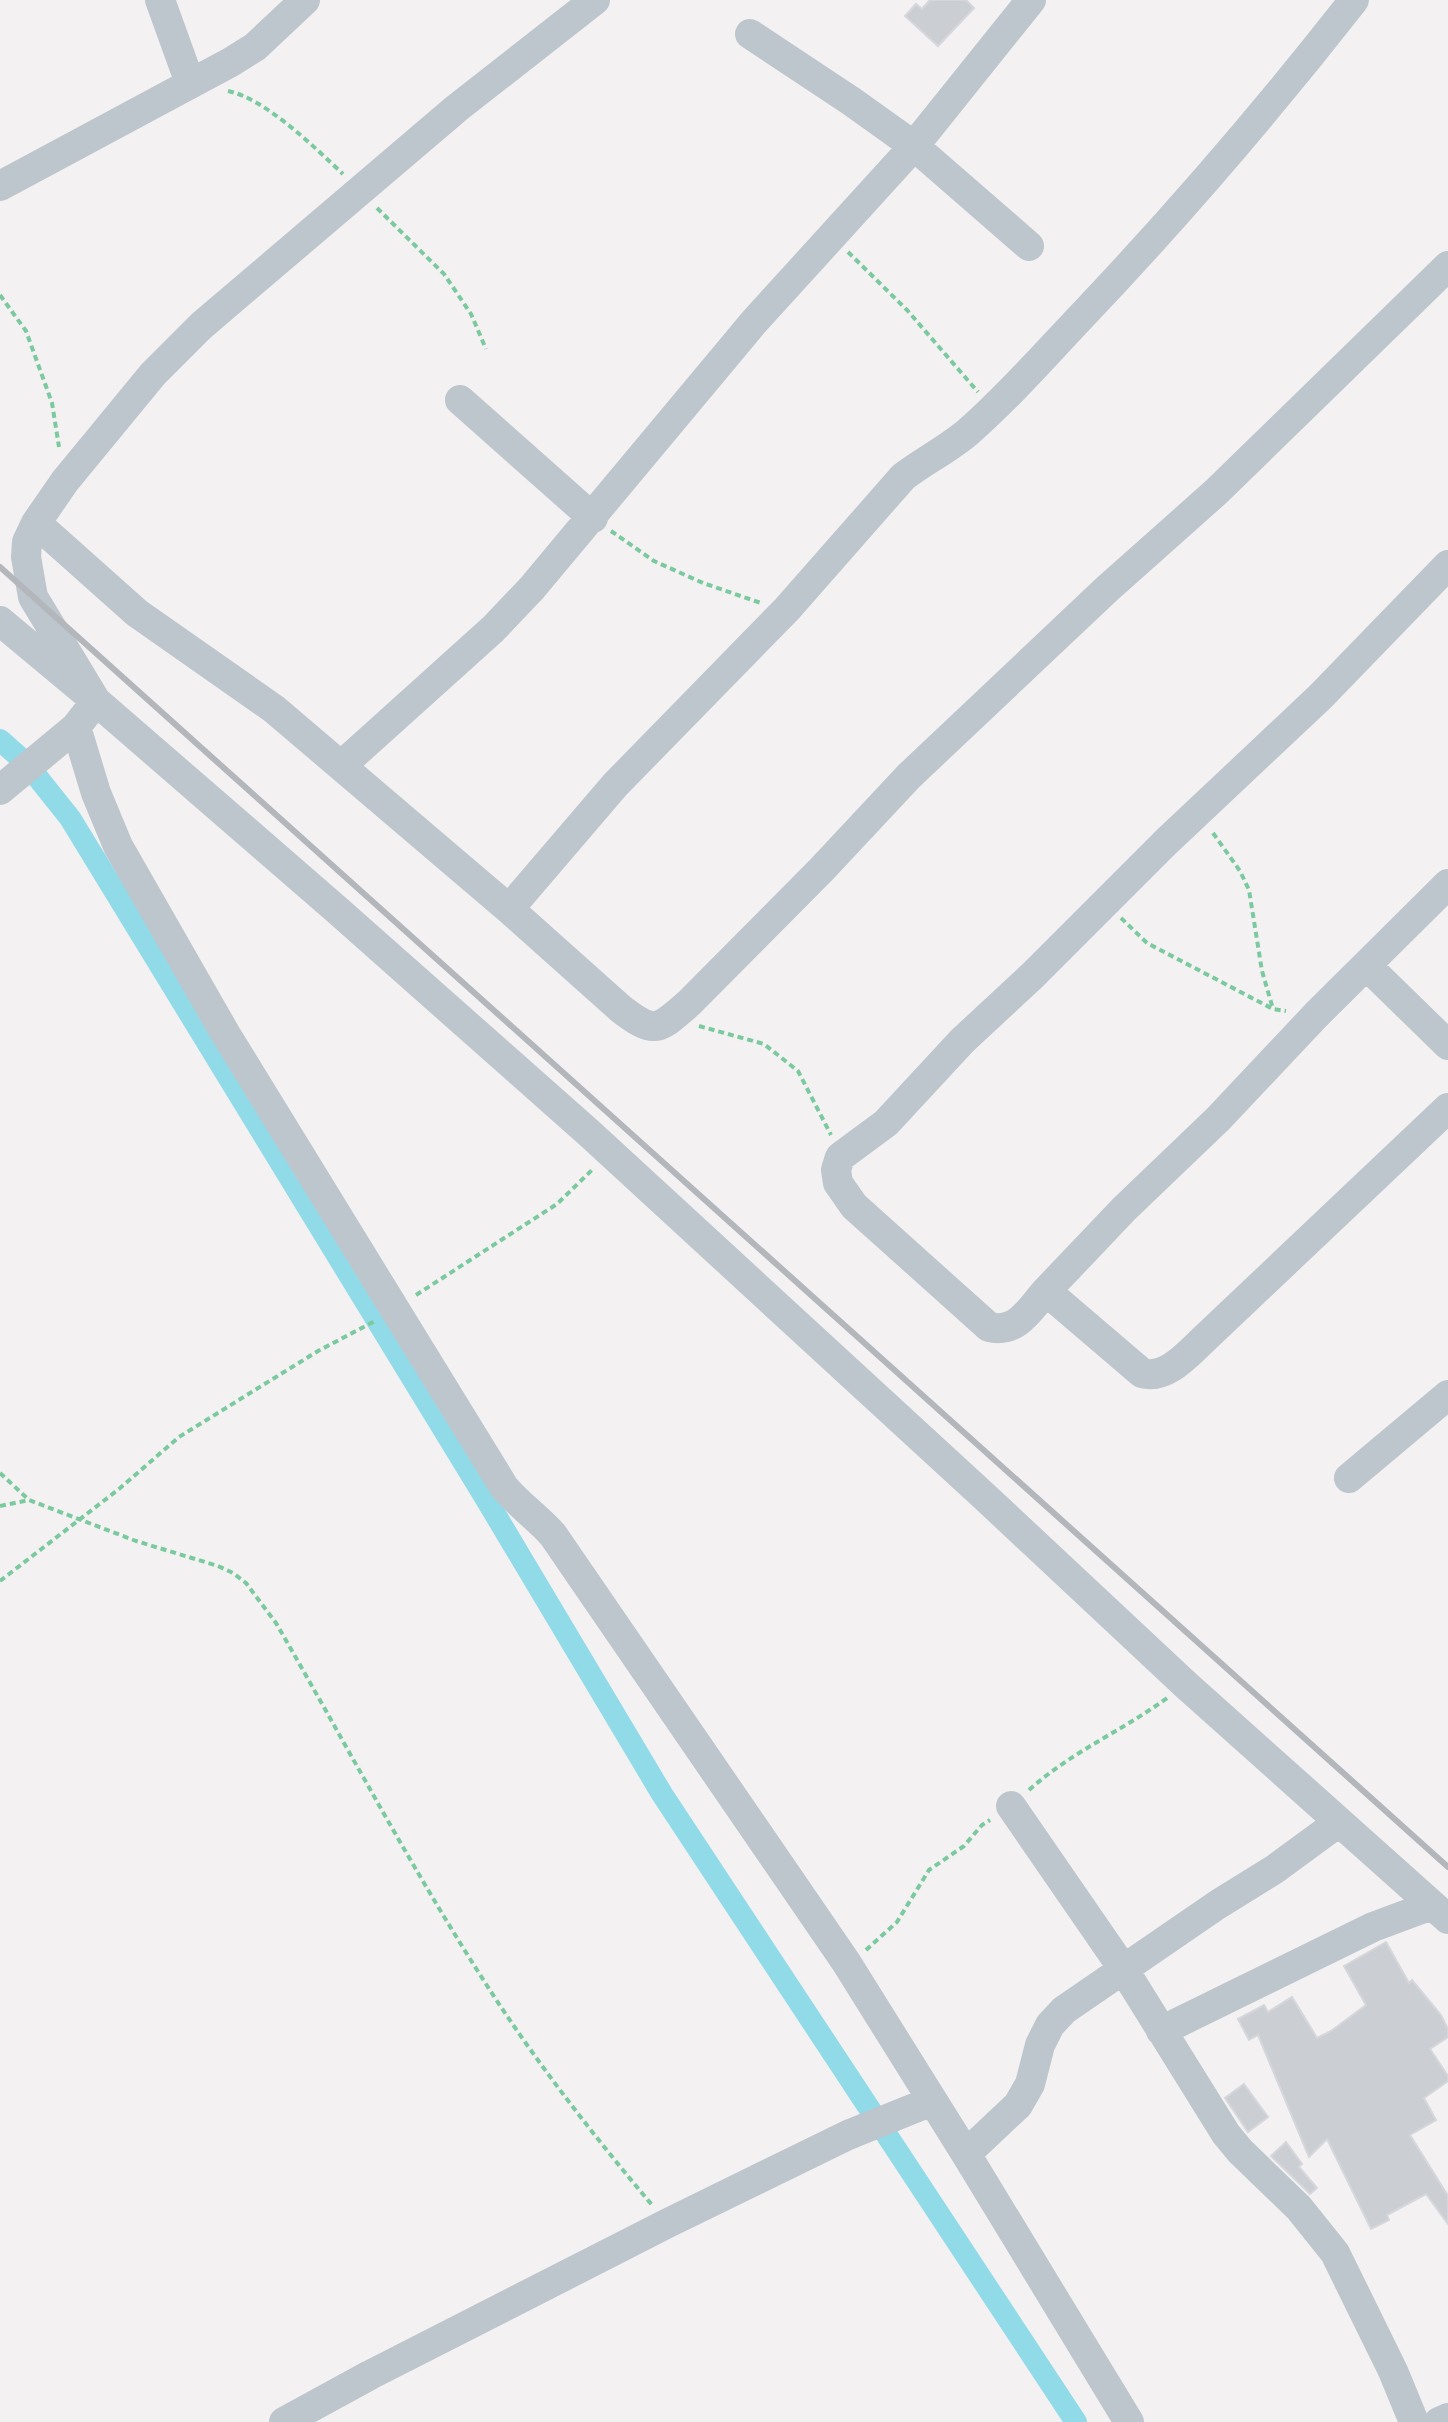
<svg xmlns="http://www.w3.org/2000/svg" width="1448" height="2422" font-family="Overpass,sans-serif">
<rect width="100%" height="100%" fill="#f3f1f1"/>
<g fill="none" stroke-linecap="round" stroke-linejoin="round">
<!-- canal -->
<path stroke="#91dbe9" stroke-width="22" d="M0,740l26,23 44,55 413,676 179,300 414,628"/>
</g>
<!-- building -->
<path fill="#cbced3" stroke="#d5d7dc" stroke-width="2" d="M930,0h36l8,8 -36,38 -33,-30 11,-12 6,5z
M1386,1942l23,41 3,-3 29,35 7,14v8l-18,12 18,27v5l-24,17 12,22 -26,15 38,61v28l-22,-30 -39,21 2,5 -18,9 -44,-90 -18,18 -51,-122 -9,5 -11,-21 26,-14 4,7 24,-15 25,41 14,-7 35,-26 -22,-39z
M1244,2084l24,33 -20,15 -23,-34z
M1286,2142l16,22 -3,3 18,21 -7,6 -39,-38z"/>
<g fill="none" stroke-linecap="round" stroke-linejoin="round">
<!-- path -->
<path stroke="#7bca9f" stroke-width="4" stroke-dasharray="6 4" stroke-linecap="butt" d="M228,91c38,8 86,56 115,83
M377,208l67,66 27,40 15,35
M848,252l59,58 71,82
M0,295l26,36 26,72 7,44
M611,531l43,30 49,22 58,20
M1213,833l27,38 9,19 13,81 11,38
M1121,918l26,25 126,66 13,2
M699,1026l65,18 34,27 33,64
M416,1295l141,-91 37,-36
M0,1473l29,27 107,41 82,25 15,7 13,10 30,40c74,128 143,260 225,384 46,69 98,135 151,198
M0,1506l29,-6
M0,1581l119,-92 60,-52 139,-86 57,-30
M1029,1790c42,-38 93,-59 138,-92
M866,1950l31,-28 32,-52 35,-24 18,-21 8,-5"/>
<!-- minor -->
<path stroke="#bdc6cd" stroke-width="30" d="M160,0l30,83
M595,0l-138,108 -256,218 -48,48 -88,107 -29,42 -9,19 -1,15 7,40 63,104 -20,26 20,66 22,53 107,187 279,454c15,18 34,31 49,48l293,427 120,192 163,268
M750,34l101,67 63,45 115,100
M0,186l231,-124 24,-15 50,-47
M460,400l133,118
M36,523l101,90 137,96 235,200 112,100c34,26 37,21 68,-6l133,-134 87,-93 198,-187 109,-97 232,-226
M1448,565l-128,132 -154,145 -133,133 -71,66 -76,82 -46,34 -4,13 2,13 16,23 135,121c28,7 41,-18 57,-36l96,82c24,7 46,-19 62,-34l244,-231
M0,621l96,80 240,208 253,224 396,364 201,188 262,234
M341,766l152,-137 39,-41 221,-265 161,-177 117,-146
M0,790l76,-63
M509,909l106,-124 172,-176 116,-132c21,-16 45,-28 65,-45 40,-35 75,-75 111,-113 97,-102 189,-209 275,-319
M1367,966l81,79
M1046,1291l78,-82 94,-90 98,-104 132,-131
M1349,1478l99,-83
M1011,1806l113,164 102,164 14,17 59,57 36,45 58,118 21,51
M1161,2031l212,-104 59,-22
M966,2154l52,-49 12,-21 10,-39 10,-20 14,-15 153,-105 58,-36 64,-47
M284,2422l86,-47 298,-152 180,-88 84,-34
M1439,2422l9,-4"/>
<!-- rail -->
<path stroke="#b3b6bb" stroke-width="6" d="M0,567l1448,1300"/>
</g>
</svg>
